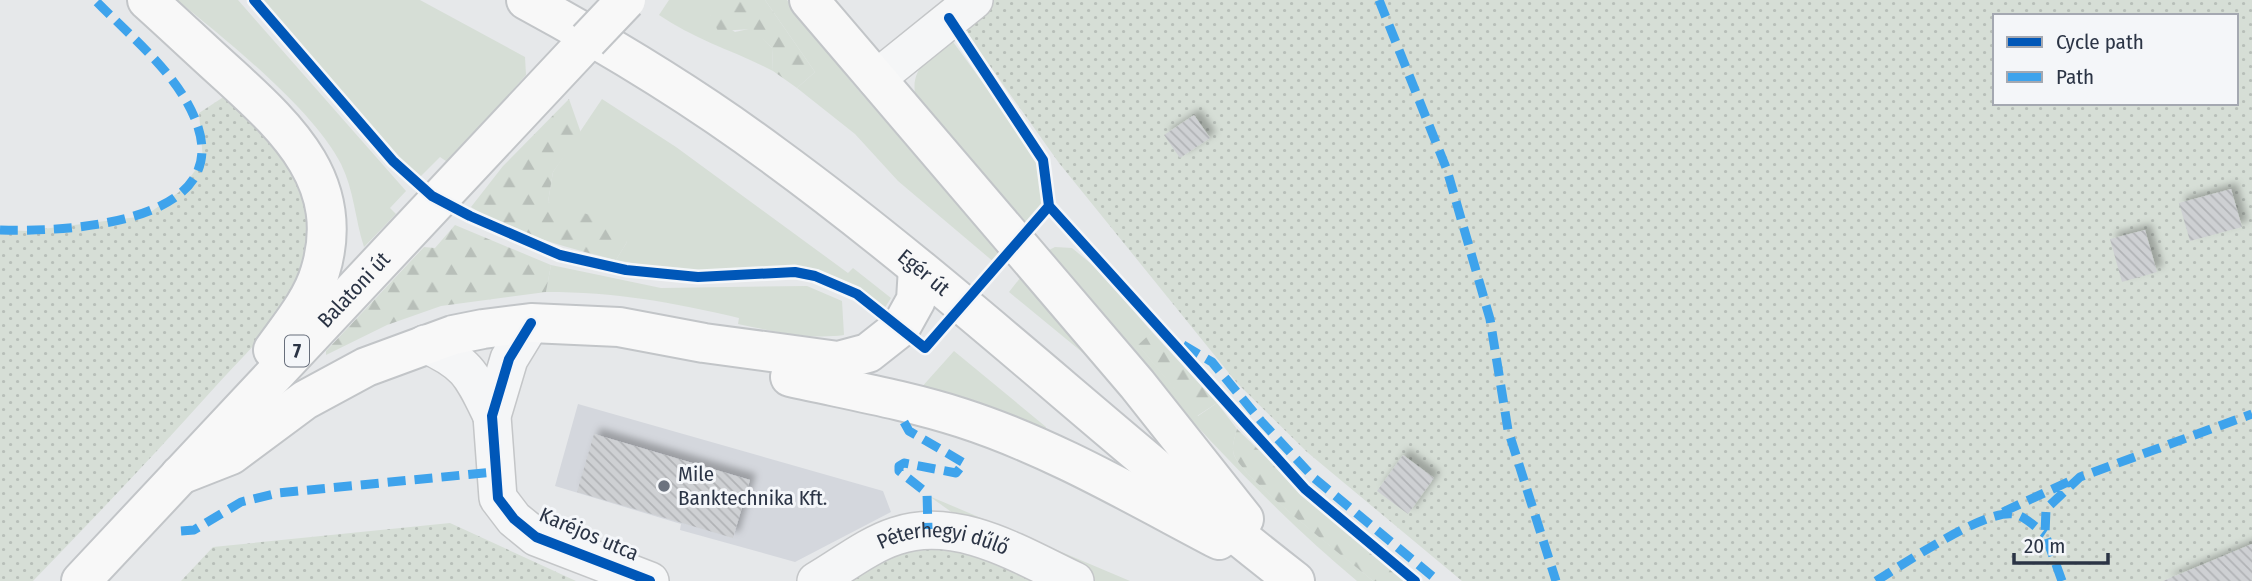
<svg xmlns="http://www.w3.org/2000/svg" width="2252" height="581" font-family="'Fira Sans Condensed',sans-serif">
<defs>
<pattern id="forest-firs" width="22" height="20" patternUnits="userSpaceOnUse" patternTransform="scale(1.75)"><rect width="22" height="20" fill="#d6ded6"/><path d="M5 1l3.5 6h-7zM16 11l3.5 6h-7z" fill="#b8bfb9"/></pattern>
<pattern id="garden-dots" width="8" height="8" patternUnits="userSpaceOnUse" patternTransform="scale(1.75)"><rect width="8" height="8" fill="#d6ded6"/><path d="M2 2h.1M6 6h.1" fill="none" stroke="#b8bfb9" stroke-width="1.8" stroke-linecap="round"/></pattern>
<pattern id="building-back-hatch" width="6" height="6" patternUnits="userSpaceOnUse" patternTransform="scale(1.75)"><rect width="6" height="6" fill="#ced0d3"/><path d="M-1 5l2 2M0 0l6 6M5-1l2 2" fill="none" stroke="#b1b3b6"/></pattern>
<filter id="shadow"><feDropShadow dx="6" dy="-6" stdDeviation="3.5" flood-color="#0004"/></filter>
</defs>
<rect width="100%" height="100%" fill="#e6e8ea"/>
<!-- built -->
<path fill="#d4d7dd" d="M578,404l305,87 8,21 -96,50 -115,-32 1,-6 -126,-38z"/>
<!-- green -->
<path fill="#d6ded6" d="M177,0h61l168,191 -16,17 6,6 -32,33c-9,-28 -10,-57 -23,-83 -29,-56 -115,-124 -164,-164z
M257,0h163l105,57 1,18 -77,88 -9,-6 -21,21 -20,-17z
M669,0h41v15l25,17 18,-4 19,20 1,23c-38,-20 -78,-31 -114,-56z
M765,0h22l61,78 118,137 9,5 30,30 -10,13 -97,-82 -43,-47 -58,-46 18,-16z
M948,35l92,126 3,43 -6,12 -12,14 -107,-125c-12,-33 9,-46 30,-70z
M602,99l74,48 172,126 5,-5 38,30 -7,11c-26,-20 -57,-40 -92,-41 -21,-1 -43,5 -64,5 -38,0 -75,-6 -112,-13l11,-18 -79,-40 5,-30z
M1055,247l17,1 23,19 57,65 -13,14 59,70 19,-13 20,26c-2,8 -6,18 -3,26 11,26 112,102 139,126h-16c-117,-98 -213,-213 -312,-329z
M551,265l110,23 146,-2 35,15 2,34c-35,5 -71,-4 -106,-11l1,-6c-68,-16 -123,-26 -193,-26z
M1024,273l75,93 -90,-74z
M954,351l92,76 -1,4 -46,-21 -79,-21z
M929,496l201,85h-35l-131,-60z"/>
<!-- forest -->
<path fill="url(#forest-firs)" d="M710,0h55l50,72 -18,16 -24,-17 -1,-23 -19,-19 -35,2 -8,-16z
M569,99l12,34 -28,39 -5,30 55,17 24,23 -11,18c-50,-13 -101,-25 -145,-53l32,-41z
M455,225l96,40 -5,27 -105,14 -54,19 -61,30v-4l98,-104 11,1z
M1152,332l65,71 -20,13 -59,-71z
M1237,429l91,88 79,64h-34c-27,-23 -128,-100 -139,-126 -3,-8 1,-19 3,-26z"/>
<!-- garden -->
<path fill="url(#garden-dots)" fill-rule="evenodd" d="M943,0h1309v581h-790l-155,-129 -70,-69 -178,-220zM1995,16h241v87h-241z
M225,96c37,36 79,77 85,130 3,23 -8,52 -19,71 -19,32 -51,62 -76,90 -59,66 -120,130 -182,194h-33v-351l27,1 118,-15 34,-24 24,-32 -4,-47z
M450,523l126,58h-395l32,-34z
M945,546l98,35h-196l55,-28z"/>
<!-- building -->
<path fill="url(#building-back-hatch)" filter="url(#shadow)" d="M1194,115l16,23 -30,20 -16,-23z
M2231,189l11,38 -52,14 -11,-38z
M2145,230l12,42 -35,10 -12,-43z
M594,434l156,46 -17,58 -156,-46z
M1403,455l31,23 -26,36 -31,-23z
M2252,544v37h-89z"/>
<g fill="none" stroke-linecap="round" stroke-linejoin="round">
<defs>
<g id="minor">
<path d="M876,79l98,-79"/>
<path d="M531,323l-22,36 -17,57 6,82 16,21 22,18 114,44"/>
<path d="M425,344c43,19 47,31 67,72"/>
<path id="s1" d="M816,581c26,-15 52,-36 80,-45 61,-21 126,20 179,45"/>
</g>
<g id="major">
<path d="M147,0c28,25 55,51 83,76 59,54 117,108 90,196 -8,28 -30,54 -47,78"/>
<path id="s2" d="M526,0c85,46 169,97 247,155 181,132 344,288 522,426"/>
<path d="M809,0l328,384 107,135"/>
<path d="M790,377c58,13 116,23 172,41 90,29 173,78 257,122"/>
<path d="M180,475l51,-20 74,-55 61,-33 87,-32 30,-6 48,-6 88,4 85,16 134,18 30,-8 33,-26 15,-27 2,-32"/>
<path id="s3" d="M81,581l507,-541"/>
</g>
</defs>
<!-- minor casing -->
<use href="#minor" stroke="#c4c6c8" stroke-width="40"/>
<!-- major casing -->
<use href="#major" stroke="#c2c5c8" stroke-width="42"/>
<!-- minor -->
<use href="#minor" stroke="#f5f6f7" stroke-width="37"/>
<!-- major -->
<use href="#major" stroke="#f8f8f8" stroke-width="38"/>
<defs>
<path id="major-bridge" d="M588,40l38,-40"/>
</defs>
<!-- major-bridge casing -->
<use href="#major-bridge" stroke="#c2c5c8" stroke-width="42" stroke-linecap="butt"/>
<!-- major-bridge -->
<use href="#major-bridge" stroke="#f8f8f8" stroke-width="38"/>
<!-- quiet -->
<path stroke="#3ea3ec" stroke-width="9" stroke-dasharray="18 9" stroke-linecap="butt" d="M1379,0l68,170 43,149 18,111 48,151
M0,230c59,2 230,-4 198,-103 -16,-50 -67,-90 -103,-127
M1183,345l29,17 49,59 53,57 124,103
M904,422l5,9 55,32 -8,10 -52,-10 -5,3v5l28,22 1,36
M2003,512l67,-31
M181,531l13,-1 47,-28 37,-9 216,-21
M1876,581c28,-17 107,-71 137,-67 11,1 23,14 32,20
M2062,581l-17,-47 1,-25 34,-32 172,-63"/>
<defs>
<path id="cycleway" d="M254,0l139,161 39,35 38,20 90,39 66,15 72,7 97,-5 20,4 42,18 68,54 124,-142
M949,18l94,142 6,46 256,283 110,92
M531,323l-22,36 -17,57 6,82 16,21 22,18 114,44"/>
</defs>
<!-- cycleway casing -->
<use href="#cycleway" stroke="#f4f6f9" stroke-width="15"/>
<!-- cycleway -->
<use href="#cycleway" stroke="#0057b8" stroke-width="10"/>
</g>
<!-- markers -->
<circle fill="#6c737f" stroke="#f4f6f9" stroke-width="2.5" cx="664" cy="486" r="7"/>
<g text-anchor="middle" stroke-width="6" stroke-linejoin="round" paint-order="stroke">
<!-- shield labels -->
<rect fill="#f4f6f9" stroke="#676e7b" stroke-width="2" x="285" y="335.5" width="24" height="31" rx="5"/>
<g font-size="19" font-weight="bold" fill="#2b3445">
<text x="297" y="358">7</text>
</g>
<!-- street labels -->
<g font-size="21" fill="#2b3445" stroke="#f4f6f9">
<text dy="7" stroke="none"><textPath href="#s2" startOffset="483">Egér út</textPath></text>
<text dy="7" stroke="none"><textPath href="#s3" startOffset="399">Balatoni út</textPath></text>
<text transform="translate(589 534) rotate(23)" y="7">Karéjos utca</text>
<text dy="7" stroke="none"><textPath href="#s1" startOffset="140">Péterhegyi dűlő</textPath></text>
</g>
<!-- poi labels -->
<g font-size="21" fill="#2b3445" stroke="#f4f6f9" text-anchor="start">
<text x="678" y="481">Mile<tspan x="678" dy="24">Banktechnika Kft.</tspan></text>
</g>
</g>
<!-- legend -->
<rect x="1993" y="14" width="245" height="91" fill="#f4f6f9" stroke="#a4a8b1" stroke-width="2"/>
<rect x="2007" y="37" width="35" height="10" fill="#0057b8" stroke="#a4a8b1" stroke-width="2"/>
<text x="2056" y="49" font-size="21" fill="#2b3445">Cycle path</text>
<rect x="2007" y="72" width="35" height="10" fill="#3ea3ec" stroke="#a4a8b1" stroke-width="2"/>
<text x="2056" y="84" font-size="21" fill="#2b3445">Path</text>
<!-- scale -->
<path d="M2014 553v10h94v-10" fill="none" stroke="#2b3445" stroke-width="3.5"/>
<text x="2024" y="553" font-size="21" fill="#2b3445" stroke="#f4f6f9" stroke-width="5" paint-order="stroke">20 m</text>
</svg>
